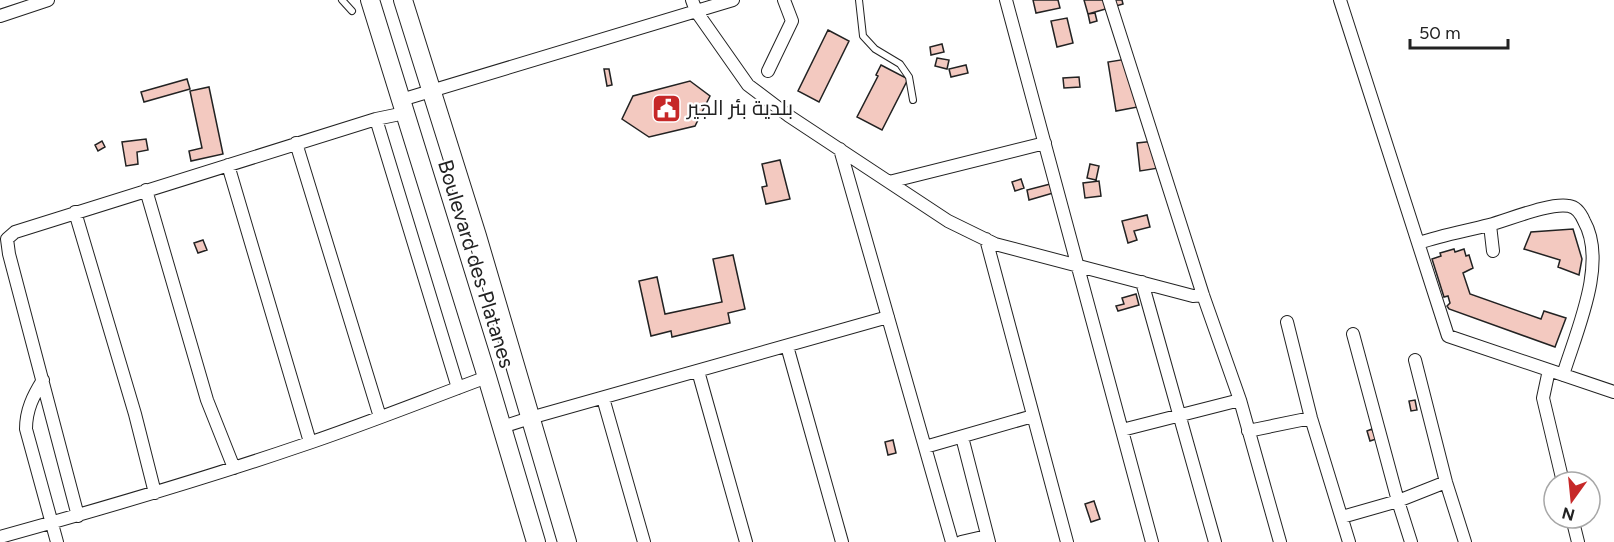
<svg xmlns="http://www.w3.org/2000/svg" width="1614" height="542" font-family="Figtree,Cairo,sans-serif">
<rect width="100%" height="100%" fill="#fff"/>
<!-- building -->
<path fill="#f3c9c0" stroke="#222" stroke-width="1.5" d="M1033,0h25l2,8 -24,5z
M1084,0h38l1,4 -35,10z
M1095,13l2,8 -7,2 -2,-9z
M1067,18l6,25 -16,4 -6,-26z
M828,30l21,11 -30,61 -21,-11z
M942,44l2,8 -13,3 -1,-8z
M937,58l12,2 -2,9 -12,-3z
M1133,58l10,48 -27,5 -8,-49z
M881,65l27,14 -26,51 -25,-13 21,-41 -2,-1z
M966,65l2,8 -17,4 -2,-8z
M604,69h5l3,16 -5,1z
M1079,77l1,10 -16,1 -1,-10z
M187,79l3,10 -46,13 -3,-10z
M690,81l20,15 -15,30 -46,11 -27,-18 11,-23z
M209,87l14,67 -32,7 -2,-10 13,-3 -12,-57z
M146,139l2,11 -11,2 1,12 -12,2 -4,-24z
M102,141l3,6 -7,4 -3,-6z
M1155,141l4,27 -19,3 -3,-28z
M780,160l10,39 -24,5 -4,-17 5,-1 -5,-22z
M1090,164l9,2 -3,14 -9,-2z
M1021,179l3,9 -9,3 -3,-9z
M1099,181l2,15 -16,2 -2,-15z
M1058,182l2,9 -31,9 -2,-10z
M1147,215l3,12 -16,4 3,9 -9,3 -6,-22z
M1573,229l9,30 -3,16 -21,-8 2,-7 -36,-11 7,-17z
M203,240l4,10 -9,3 -4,-10z
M1454,249l1,3 9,-3 2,7 3,-1 4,13 -10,5 7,21 71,25 3,-8 22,7 -11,29 -106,-38 -2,-3 3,-3 -2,-7 -4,1 -12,-38 9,-3 -1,-3z
M733,255l12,54 -17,4 2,10 -58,14 -1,-6 -20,5 -12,-55 18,-4 8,37 57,-12 -9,-43z
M1136,294l3,11 -21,6 -2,-5 8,-2 -2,-6z
M1415,400l2,10 -6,1 -2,-10z
M1372,429l4,10 -6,2 -3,-10z
M893,440l3,13 -8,2 -3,-13z
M1094,501l6,18 -9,3 -6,-18z"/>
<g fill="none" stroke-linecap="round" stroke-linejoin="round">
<defs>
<path id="service" d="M342,0l10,11
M859,0l4,36 12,13 25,15 9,13 4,23"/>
<path id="minor" d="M692,0l4,11 52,74 41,31 159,105 47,23 198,52 10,-1
M1006,0l146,542
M1109,0l94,295 37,105 40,142
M1340,0l108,336 166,56
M0,16l48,-16
M768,71l24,-50 -8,-21
M401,100l332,-100
M376,119l82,269
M296,143l84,274
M840,149l112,393
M228,165l82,277
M889,182l156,-39
M146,190l61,210 27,68
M75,212l60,202 20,79
M1490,225l3,26
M986,239l81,303
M1419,243c23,-8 47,-12 70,-18 19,-5 62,-23 80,-19 8,1 12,8 15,15 24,42 -8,111 -21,154
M1142,282l73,260
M1287,322l24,96 38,124
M1353,334l45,167 13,41
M787,346l55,196
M1415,360l31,122 19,60
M1549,370l-6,28 20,84
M698,371l48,171
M43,380c-10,16 -17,30 -17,49l31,113
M603,398l41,144
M502,427l28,-9 358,-101
M1122,430l118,-30
M1248,431l63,-13
M962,437l27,105
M925,447l108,-31
M78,516l-69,-262 -2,-15 8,-7 361,-113 29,-6
M1342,517l56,-16 48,-19
M1572,518l6,24
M0,537c101,-28 201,-57 300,-91 63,-21 125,-46 187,-69
M961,542l26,-6"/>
<path id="primary" d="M370,0l117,377 49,165
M403,0l74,236 90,306"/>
</defs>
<!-- service casing -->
<use href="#service" stroke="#222" stroke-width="8"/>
<!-- minor casing -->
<use href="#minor" stroke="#222" stroke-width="14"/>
<!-- primary casing -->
<use href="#primary" stroke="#222" stroke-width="20"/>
<!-- service -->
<use href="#service" stroke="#fff" stroke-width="6"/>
<!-- minor -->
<use href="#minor" stroke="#fff" stroke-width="12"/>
<!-- primary -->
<use href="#primary" stroke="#fff" stroke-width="18"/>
</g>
<!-- icons -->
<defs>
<symbol id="civic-square" viewBox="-11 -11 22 22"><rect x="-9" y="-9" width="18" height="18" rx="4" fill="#c62828" stroke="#fff"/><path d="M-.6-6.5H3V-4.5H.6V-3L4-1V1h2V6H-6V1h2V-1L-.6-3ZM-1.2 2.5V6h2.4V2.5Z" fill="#fff"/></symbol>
</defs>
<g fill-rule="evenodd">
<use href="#civic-square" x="650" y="92" width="33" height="33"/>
</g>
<g text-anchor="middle" stroke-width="4.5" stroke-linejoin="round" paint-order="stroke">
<!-- poi labels -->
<g font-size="21" fill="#222" stroke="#fff" text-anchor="start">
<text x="687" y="115">بلدية بئر الجير</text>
</g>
<!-- street labels -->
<g font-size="21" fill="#222" stroke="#fff">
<text transform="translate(476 264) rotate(73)" y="7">Boulevard des Platanes</text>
</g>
</g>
<!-- north arrow -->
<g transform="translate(1572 500) rotate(195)"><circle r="28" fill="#ffffff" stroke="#a7a7a7" stroke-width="1.5"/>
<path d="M0-4.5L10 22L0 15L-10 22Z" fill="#c62828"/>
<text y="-9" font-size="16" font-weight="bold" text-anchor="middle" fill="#222222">N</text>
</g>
<!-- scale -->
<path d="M1410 39v9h98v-9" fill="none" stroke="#222222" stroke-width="3"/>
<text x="1419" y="39" font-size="18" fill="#222222" stroke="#ffffff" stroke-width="4.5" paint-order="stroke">50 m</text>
</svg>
